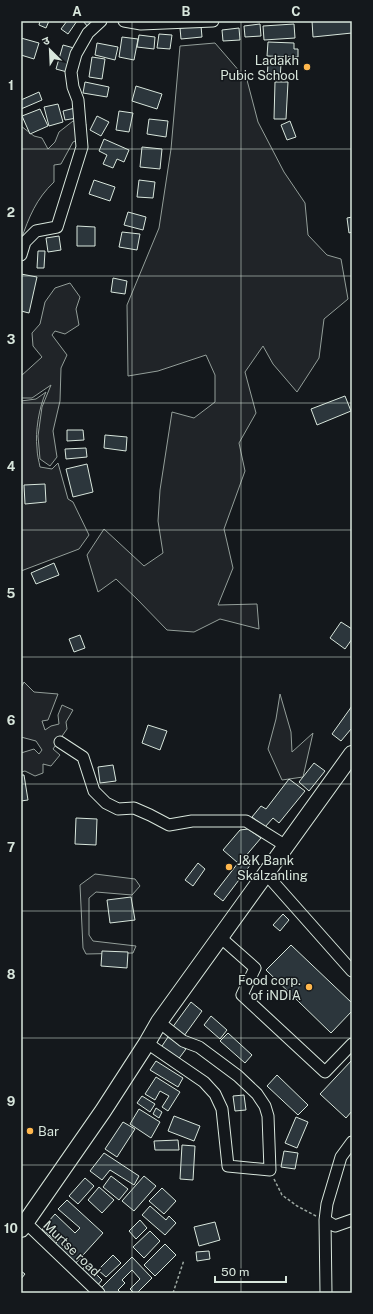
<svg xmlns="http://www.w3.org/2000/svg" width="373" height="1314" font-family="'Public Sans','Noto Sans Devanagari',sans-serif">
<rect width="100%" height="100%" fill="#14181c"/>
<!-- green -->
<path fill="#202428" stroke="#939e99" d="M215,43l32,37 11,42 26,50 21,31 3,32 19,20 14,4 7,40 -24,20 -5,39 -22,34 -24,-28 -10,-18 -18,26 11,41 -17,30 6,28 -21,58 9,39 -15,37 39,-1 2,25 -39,-10 -26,13 -27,-2 -30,-31 -21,-20 -18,13 -11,-37 17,-26 40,37 19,-13 -5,-32 2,-31 12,-78 22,6 21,-16v-27l-9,-20 -48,16 -30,5 -1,-71 32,-77 12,-79 9,-103z
M73,121l13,3 -1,13 -12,5 -12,22 -7,1v17c-18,17 -25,35 -33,58v-114l13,10 8,2 6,11 7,-7 4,-10z
M70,283l10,14 -4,12 3,16 -14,9 -10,-3 -3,4 15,20 -6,13 -1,33 -7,30 4,26 -7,9 -10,-7 -2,-23 4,-29 9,-22 -19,13h-11v-22l21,-19 -9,-11 -1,-13 8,-9 5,-22 10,-14z
M46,392c-7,15 -11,40 -9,56 0,7 2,13 3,19l12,2 6,-6 10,36 5,3 16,33 -10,14 -58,22v-170l15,-2z
M24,682l10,10 24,2 -10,26 -6,1 3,9 6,-4 8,-2 -1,-9 4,-10 11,5 -7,12 1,7 -14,20 7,6 -9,11 -8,-2v9l-8,3 -10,-5 -4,1v-19l13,-4 5,5 3,-4 -6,-9 -15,-4v-49z
M280,694l11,38 1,20 21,-19 -10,44 -21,3 -14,-31 8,-30z
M95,874l40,5 5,7 -8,9 -36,-3 -7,6v37l4,6 43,5 -3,7 -47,1 -3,-6 -3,-63z"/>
<!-- building -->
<path fill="#2c363c" stroke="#d8e6dc" d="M40,21h9l-3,7 -7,-3z
M67,21h10l-9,13 -7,-5z
M83,21h13l-8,6z
M312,21h40v12l-39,4z
M260,24l1,12 -16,1 -1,-11z
M294,24l1,14 -31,2 -1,-14z
M201,26l1,11 -21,2 -1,-11z
M239,28l1,12 -17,1 -1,-11z
M159,34l13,1 -2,14 -13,-1z
M139,35l16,2 -1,12 -17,-2z
M122,37l16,2 -4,21 -15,-3z
M21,38l18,5 -5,16 -13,-4z
M268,42l26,1v6h4v8l-31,-1z
M97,43l21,4 -3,13 -20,-5z
M63,45l11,3 -7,24 -11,-3z
M92,57l13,2 -3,20 -13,-2z
M268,64h13l-1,15 -13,-1z
M85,82l24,5 -2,10 -24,-4z
M275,82h13l-2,37h-12z
M136,86l26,8 -5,15 -25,-8z
M39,92l3,8 -21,9v-9z
M58,104l5,18 -14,4 -5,-19z
M75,108l2,10 -12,2 -2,-9z
M40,109l8,17 -18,8 -8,-18z
M119,111l14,2 -4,19 -13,-2z
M97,116l12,6 -8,14 -11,-6z
M149,119l19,2 -2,16 -19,-3z
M290,121l6,16 -9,3 -6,-15z
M104,139l25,11 -5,12 -7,-3 -4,9 -10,-4 4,-9 -8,-4z
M142,147l20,2 -2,20 -20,-2z
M94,180l21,7 -5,14 -21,-7z
M139,180l16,2 -2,16 -16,-1z
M128,212l18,5 -3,13 -19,-5z
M352,217v15l-3,1 -2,-15z
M77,226l18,1v19h-18z
M122,232l18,2 -3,16 -18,-3z
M59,236l2,14 -13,2 -2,-14z
M38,251h7l-1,17h-7z
M21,274l16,3 -8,36 -8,-2z
M113,278l14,3 -2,13 -14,-2z
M345,396l6,15 -34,14 -6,-16z
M67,430h16l1,10 -17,1z
M105,435l22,2 -1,14 -22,-3z
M86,448l1,9 -21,2 -1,-10z
M87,464l6,28 -20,5 -7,-28z
M45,484l1,18 -21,2 -1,-19z
M54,563l5,12 -23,9 -5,-11z
M341,622l11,7v10l-7,10 -15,-11z
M80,635l5,13 -11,4 -5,-13z
M352,706v23h-1l-10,12 -9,-7z
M148,725l19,6 -7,19 -18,-7z
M314,763l11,8 -16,20 -10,-9z
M113,765l3,16 -16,2 -2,-16z
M21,775h3l4,25 -7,1z
M289,779l16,12 -26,32 -6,-5 -8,9 -13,-10 9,-11 5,3z
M76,818l21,1 -1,26 -21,-1z
M248,829l13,9 -17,20 7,6 -28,37 -9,-7 24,-31 -15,-13 17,-20z
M198,863l7,6 -12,17 -8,-6z
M131,897l4,23 -25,3 -3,-23z
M283,914l6,6 -9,11 -7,-6z
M291,945l61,58v8l-21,22 -65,-63z
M102,951l26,1 -1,16 -26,-2z
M191,1002l11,9 -18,25 -12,-8z
M211,1016l16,14 -7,9 -16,-14z
M228,1033l24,22 -7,8 -25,-22z
M168,1037l18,12 -9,12 -17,-12z
M352,1060v51l-6,7 -26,-24z
M156,1061l27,17 -5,9 -28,-17z
M277,1075l31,30 -10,10 -31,-29z
M156,1077l24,15 -12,19 -6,-4 7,-11 -9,-5 -5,9 -10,-6z
M244,1095l2,15 -11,1 -2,-15z
M142,1096l13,8 -5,8 -13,-9z
M156,1108l6,4 -3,6 -6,-4z
M139,1109l21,13 -9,16 -21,-14z
M174,1116l26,10 -6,15 -26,-10z
M296,1117l12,5 -11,26 -12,-5z
M123,1122l12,7 -18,28 -12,-8z
M178,1140l1,10h-24l-1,-9z
M182,1145l13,1 -2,34 -13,-1z
M284,1151l14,2 -3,16 -14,-2z
M104,1153l35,23 -5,9 -24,-15 -8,10 -12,-9z
M111,1176l17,13 -9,11 -16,-13z
M144,1176l12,10 -22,25 -12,-10z
M85,1178l9,8 -16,18 -9,-8z
M99,1187l15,13 -12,13 -14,-13z
M162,1188l14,13 -12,13 -15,-13z
M67,1200l36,33 -29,32 -21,-19 4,-4 -15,-13 13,-15 20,19 5,-5 -22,-19z
M150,1206l16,14 3,-4 7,7 -11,12 -23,-20z
M140,1220l7,8 -11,11 -7,-8z
M215,1222l5,18 -21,6 -5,-19z
M150,1231l10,10 -16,17 -11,-11z
M165,1244l11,11 -21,21 -11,-11z
M209,1251l1,8 -13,2 -1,-9z
M113,1255l8,8 -15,14 -8,-7z
M132,1257l20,21 -15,15h-3l-4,-4 10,-10 -8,-9 -10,10 3,3 -7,7 3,3h-17l-4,-4z
M87,1265l15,15 -6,7 -16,-16z
M21,1271l4,3 -4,5z"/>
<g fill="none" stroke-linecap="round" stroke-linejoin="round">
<defs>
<path id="minor" d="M124,21l17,3 72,-3
M21,255l4,-13 11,-11 21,-4 25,-80 -4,-47 -5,-13 -2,-15 5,-18 12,-21 13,-12
M60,742l23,15 11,34 12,12 12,6 16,-1 16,7 19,10 23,-4h54l40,25
M266,874l86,97
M220,937l35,31 -13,27 83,77 27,-28
M147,1043l57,39 11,12 7,15 6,57 42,4 -2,-54 -3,-10 -8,-12 -19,-18 -39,-29 -16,-6 -24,-19
M325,1220l10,6 17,-6
M26,1223l73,70
M326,1293l-1,-73 2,-16 14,-47 11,-15"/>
<path id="highway" d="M21,1229l82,-118 44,-68 12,-21 193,-268"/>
</defs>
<!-- minor casing -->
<use href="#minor" stroke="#d8e6dc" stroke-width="13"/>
<!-- highway casing -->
<use href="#highway" stroke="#d8e6dc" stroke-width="18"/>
<!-- path -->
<path stroke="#9da8a2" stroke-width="1.5" stroke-dasharray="3 2" stroke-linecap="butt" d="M274,1179l8,16 15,11 19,10
M173,1293l11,-33"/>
<!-- minor -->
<use href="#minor" stroke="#14181c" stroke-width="11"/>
<!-- highway -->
<use href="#highway" stroke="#14181c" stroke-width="16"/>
</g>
<!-- grid -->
<path fill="none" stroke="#d8e6dc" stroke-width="1" stroke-opacity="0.55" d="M132,21v1272M241,21v1272M21,149h331M21,276h331M21,403h331M21,530h331M21,657h331M21,784h331M21,911h331M21,1038h331M21,1165h331"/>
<!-- markers -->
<g fill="#ffb74d" stroke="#14181c" stroke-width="1.5">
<circle cx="307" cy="67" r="4"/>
<circle cx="229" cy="867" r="4"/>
<circle cx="309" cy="987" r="4"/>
<circle cx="30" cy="1131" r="4"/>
</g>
<g text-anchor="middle" stroke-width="3" stroke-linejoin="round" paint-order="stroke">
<!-- poi labels -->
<g font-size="13" fill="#d8e6dc" stroke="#14181c" text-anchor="end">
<text x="299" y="65">Ladakh<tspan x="299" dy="15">Pubic School</tspan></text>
<text x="237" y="865" text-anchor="start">J&amp;K Bank<tspan x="237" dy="15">Skalzanling</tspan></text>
<text x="301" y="985">Food corp.<tspan x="301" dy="15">of iNDIA</tspan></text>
<text x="38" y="1136" text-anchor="start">Bar</text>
</g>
<!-- street labels -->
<g font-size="13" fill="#d8e6dc" stroke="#14181c">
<text transform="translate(72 1248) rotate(44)" y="5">Murtse road</text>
</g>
</g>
<!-- border -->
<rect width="373" height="1314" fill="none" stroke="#14181c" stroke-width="44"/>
<!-- north arrow -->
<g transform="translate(50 50) rotate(336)" stroke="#14181c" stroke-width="3" paint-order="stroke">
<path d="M0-3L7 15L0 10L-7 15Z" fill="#d8e6dc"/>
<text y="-6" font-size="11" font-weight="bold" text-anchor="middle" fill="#d8e6dc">उ</text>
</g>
<!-- scale -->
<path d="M215 1276v6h71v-6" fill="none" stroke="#d8e6dc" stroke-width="2"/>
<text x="221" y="1276" font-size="12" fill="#d8e6dc" stroke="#14181c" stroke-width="3" paint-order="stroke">50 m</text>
<rect x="22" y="22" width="329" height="1270" fill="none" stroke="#d8e6dc" stroke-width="1.5"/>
<g font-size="13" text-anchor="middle" font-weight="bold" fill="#d8e6dc">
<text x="77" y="16">A</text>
<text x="186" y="16">B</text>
<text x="296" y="16">C</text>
<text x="11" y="90">1</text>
<text x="11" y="217">2</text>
<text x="11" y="344">3</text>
<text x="11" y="471">4</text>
<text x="11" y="598">5</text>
<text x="11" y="725">6</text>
<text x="11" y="852">7</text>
<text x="11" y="979">8</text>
<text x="11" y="1106">9</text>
<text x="11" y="1233">10</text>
</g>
</svg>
